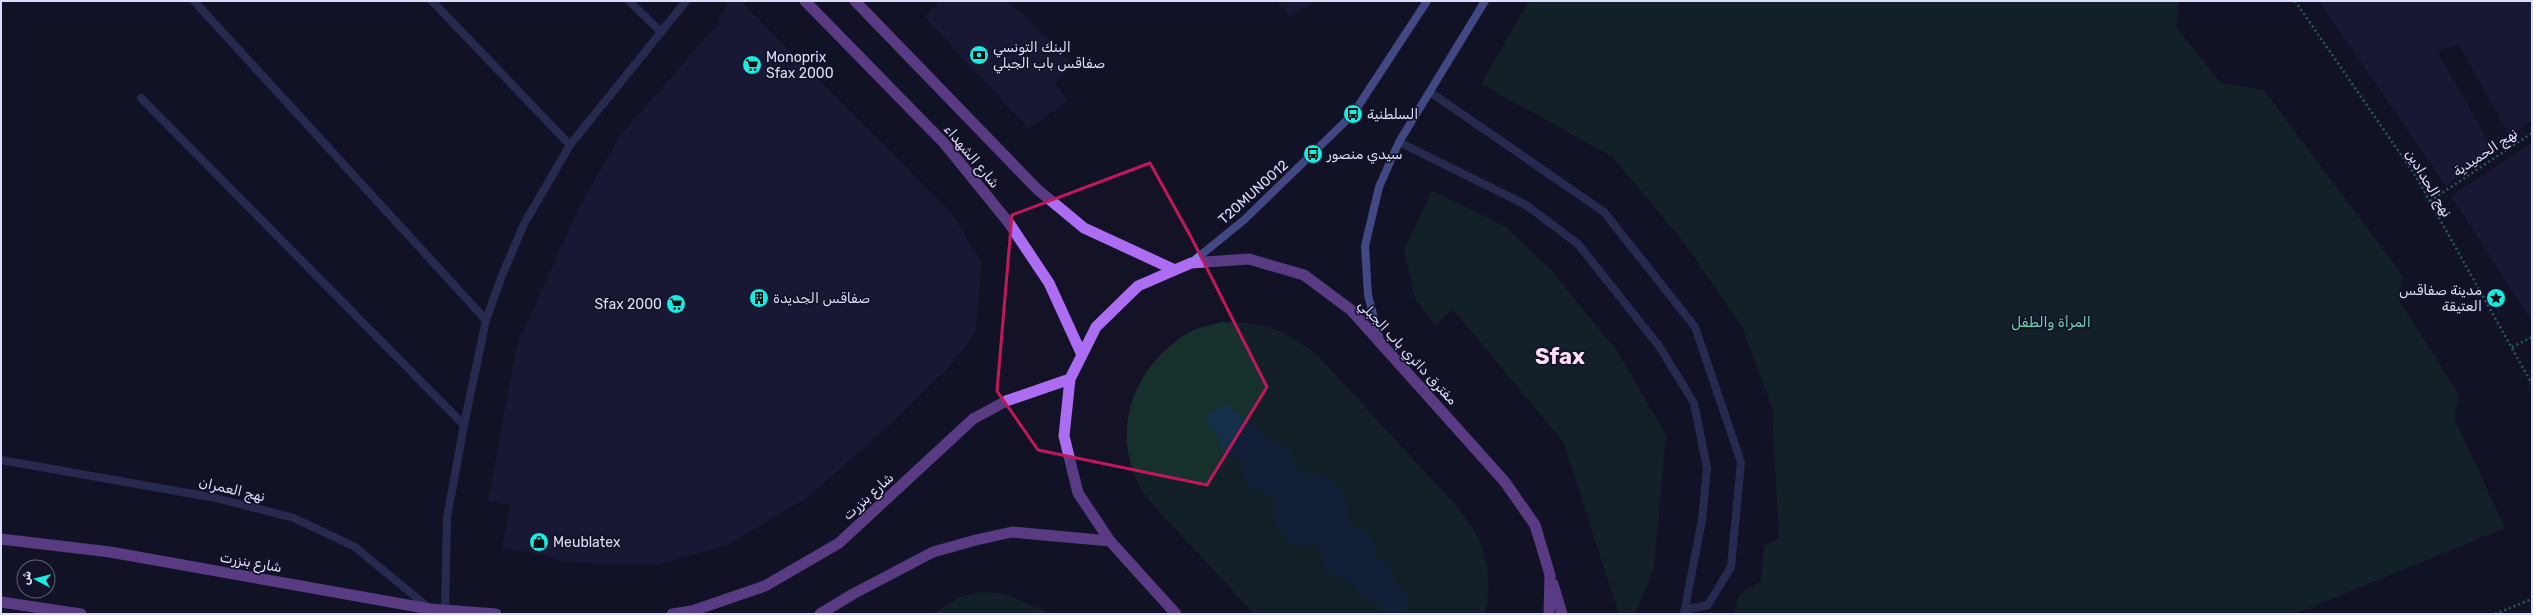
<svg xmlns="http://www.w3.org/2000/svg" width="2533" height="615" font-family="Rubik,Vazirmatn,sans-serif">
<rect width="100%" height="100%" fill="#131227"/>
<!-- green -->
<path fill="#16312c" d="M1529,1h650l-3,26 45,56 43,7 138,185 -3,25 60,95 -5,23 51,110 -211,86h-560l5,-19 22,-14 3,-35 15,-8 -7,-130 -29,-80 -58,-84 -72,-87 -132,-73z
M1432,191l72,35 48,45 65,80 49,84 -12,132 -19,47h-16l-55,-171 -111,-134 -18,16 -20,-26 -11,-49z
M1222,322c47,1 59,6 96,34l141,153c6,9 15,19 19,29 11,22 14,53 6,76h-230c-25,-27 -49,-54 -74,-80 -15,-17 -35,-34 -44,-55 -24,-57 1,-115 52,-146 9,-6 24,-8 34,-11z
M979,592l23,1 50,21h-119l25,-16z"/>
<!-- water -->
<path fill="#142f4a" d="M1228,405c5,3 8,8 12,11 13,8 18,4 22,22 21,4 32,9 35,32 20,3 41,6 48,30 2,8 2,16 5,25 17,4 24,13 26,31l14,9 6,19 12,9c4,16 -9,22 -23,20l-10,-12c-14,-2 -18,-10 -25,-21 -27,-3 -23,-15 -32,-35 -31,8 -49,-20 -45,-48l-3,-3c-19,-1 -30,-14 -28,-34 -10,-1 -18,-5 -21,-16 0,0 -1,-5 -1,-6 -6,-11 -20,-12 -7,-28z"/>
<!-- building -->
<path fill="#222046" d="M728,1h13l211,213 30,49 -7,71 -27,34 -52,51 -87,77 -82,49 -72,20 -92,-3 -22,-8 -39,-6 8,-43 -22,-4 29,-156 63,-139 40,-70 97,-111z
M940,1h68l65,63 -18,20 13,17 -40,27 -103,-111z
M1277,1h40l-28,15z
M2319,1h213v119l-23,15 -50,-91 -22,7 57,100 -48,35z
M2532,143v178l-81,-125z"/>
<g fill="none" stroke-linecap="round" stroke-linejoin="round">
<!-- path -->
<path stroke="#3cb099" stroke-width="2.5" stroke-dasharray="2 3" stroke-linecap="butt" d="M2295,1l120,174 117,209
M2430,201l102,-68
M2512,347l20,-10
M2495,614l37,-15"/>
<!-- service -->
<path stroke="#424882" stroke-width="8" d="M1430,92l174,120 91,115 46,135 -10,105 -23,38 -23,5
M1399,142l127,63 52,39 81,102 35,57 13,65 -5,52 -18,93"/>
<!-- minor -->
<path stroke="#424882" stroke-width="8" d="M194,1l292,319
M432,1l138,144
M629,1l32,31
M141,98l323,327
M445,611l2,-93 17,-93 22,-105 15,-42 23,-54 46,-79 116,-144"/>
<!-- tertiary -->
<path stroke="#424882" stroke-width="8" d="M1,460l215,38 78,20 61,29 74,61"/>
<!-- secondary -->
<path stroke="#7b89f3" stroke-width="8" d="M1191,263l53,-43 109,-106 74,-113
M1380,341l-12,-46 -3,-49 14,-59 20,-45 86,-141"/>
<!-- primary -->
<path stroke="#ad6df2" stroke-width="11" d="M805,1l139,142 65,80 40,60 33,72
M855,1l182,188 47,39 91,42
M1,539l109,13 320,57 66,5
M1553,584l9,30
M1,602l80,12
M672,614l20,-3 73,-25 74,-43 134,-124 33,-18 64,-22
M820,614l33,-20 80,-42 43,-12 36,-8 98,9
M1176,614l-66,-73 -32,-48 -14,-57 6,-57 26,-52 42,-41 53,-23 58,-4 55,16 47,35 154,172 30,43 15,50 -1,39"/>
</g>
<!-- marked area -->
<path d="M0 0H2533V615H0ZM1150,163l41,74 76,150 -60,98 -169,-35 -41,-59 15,-176z" fill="#131227" fill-opacity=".55" fill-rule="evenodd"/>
<path fill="none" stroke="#c2185b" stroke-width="3" stroke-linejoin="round" d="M1150,163l41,74 76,150 -60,98 -169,-35 -41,-59 15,-176z"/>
<!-- icons -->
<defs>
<symbol id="bank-disc" viewBox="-11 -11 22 22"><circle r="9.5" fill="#19eae2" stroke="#131227"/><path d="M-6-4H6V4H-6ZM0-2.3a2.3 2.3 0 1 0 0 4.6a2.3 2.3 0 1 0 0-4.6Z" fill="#111"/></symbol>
<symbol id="supermarket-disc" viewBox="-11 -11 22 22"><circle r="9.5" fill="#19eae2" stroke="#131227"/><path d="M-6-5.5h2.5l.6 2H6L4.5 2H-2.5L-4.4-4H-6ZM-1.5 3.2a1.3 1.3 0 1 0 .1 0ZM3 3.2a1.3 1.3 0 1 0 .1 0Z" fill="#111"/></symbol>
<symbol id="bus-disc" viewBox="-11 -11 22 22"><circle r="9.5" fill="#19eae2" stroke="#131227"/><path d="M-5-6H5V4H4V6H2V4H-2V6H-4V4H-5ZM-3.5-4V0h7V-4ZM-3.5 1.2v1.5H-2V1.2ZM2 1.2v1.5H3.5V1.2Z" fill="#111"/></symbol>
<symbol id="building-disc" viewBox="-11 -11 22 22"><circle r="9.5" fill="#19eae2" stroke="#131227"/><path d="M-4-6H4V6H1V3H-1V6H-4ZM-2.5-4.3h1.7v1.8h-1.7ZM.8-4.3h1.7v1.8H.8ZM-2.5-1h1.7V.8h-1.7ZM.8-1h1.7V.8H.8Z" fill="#111"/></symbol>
<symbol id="sight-disc" viewBox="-11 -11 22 22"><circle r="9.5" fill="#19eae2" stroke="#131227"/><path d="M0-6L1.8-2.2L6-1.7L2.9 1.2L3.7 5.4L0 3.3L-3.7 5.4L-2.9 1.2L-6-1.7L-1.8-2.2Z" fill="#111"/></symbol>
<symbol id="shop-disc" viewBox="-11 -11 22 22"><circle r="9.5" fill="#19eae2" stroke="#131227"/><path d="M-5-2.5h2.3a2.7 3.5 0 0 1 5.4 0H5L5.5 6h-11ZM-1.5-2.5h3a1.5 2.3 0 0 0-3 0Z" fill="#111"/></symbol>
</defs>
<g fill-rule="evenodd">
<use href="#bank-disc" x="968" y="44" width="22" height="22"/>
<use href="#supermarket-disc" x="741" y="54" width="22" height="22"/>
<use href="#bus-disc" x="1342" y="103" width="22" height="22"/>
<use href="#bus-disc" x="1302" y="143" width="22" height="22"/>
<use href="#building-disc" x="748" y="287" width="22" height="22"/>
<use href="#sight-disc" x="2485" y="287" width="22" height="22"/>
<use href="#supermarket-disc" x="665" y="293" width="22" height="22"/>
<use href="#shop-disc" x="528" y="531" width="22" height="22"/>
</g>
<g text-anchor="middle" stroke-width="3.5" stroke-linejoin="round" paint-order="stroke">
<!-- poi labels -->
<g font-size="14" fill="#dcddfc" stroke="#131227" text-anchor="start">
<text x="993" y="52">البنك التونسي<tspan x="993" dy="16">صفاقس باب الجبلي</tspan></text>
<text x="766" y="62">Monoprix<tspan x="766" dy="16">Sfax 2000</tspan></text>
<text x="1367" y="119">السلطنية</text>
<text x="1327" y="159">سيدي منصور</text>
<text x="2482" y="295" text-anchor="end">مدينة صفاقس<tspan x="2482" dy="16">العتيقة</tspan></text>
<text x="773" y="303">صفاقس الجديدة</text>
<text x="662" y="309" text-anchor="end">Sfax 2000</text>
<text x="553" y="547">Meublatex</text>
</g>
<!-- street labels -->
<g font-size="14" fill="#dcddfc" stroke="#131227">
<text transform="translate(2485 152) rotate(-34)" y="5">نهج الحميدية</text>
<text transform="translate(972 156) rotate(50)" y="5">شارع الشهداء</text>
<text transform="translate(2429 183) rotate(59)" y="5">نهج الحدادين</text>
<text transform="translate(1253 192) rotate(-42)" y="5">T20MUN0012</text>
<text transform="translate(1408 352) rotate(47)" y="5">مفترق دائري باب الجبلي</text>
<text transform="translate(232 489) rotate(13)" y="5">نهج العمران</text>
<text transform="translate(868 496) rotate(-42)" y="5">شارع بنزرت</text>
<text transform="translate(251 562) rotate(10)" y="5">شارع بنزرت</text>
</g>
<!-- park labels -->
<g font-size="14" fill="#6dd6ad" stroke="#131227">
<text x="2051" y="327">المرأة والطفل</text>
</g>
<!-- town labels -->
<g font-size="22" font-weight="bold" fill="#fcdef5" stroke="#131227">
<text x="1560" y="364">Sfax</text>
</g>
</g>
<!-- border -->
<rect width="2533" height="615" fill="none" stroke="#dcddfc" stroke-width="4"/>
<!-- north arrow -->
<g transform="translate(36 579) rotate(277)"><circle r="19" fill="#131227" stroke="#63637c"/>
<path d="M0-3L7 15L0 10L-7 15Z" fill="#19eae2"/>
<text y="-6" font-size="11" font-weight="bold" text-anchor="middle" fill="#dcddfc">ش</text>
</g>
</svg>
